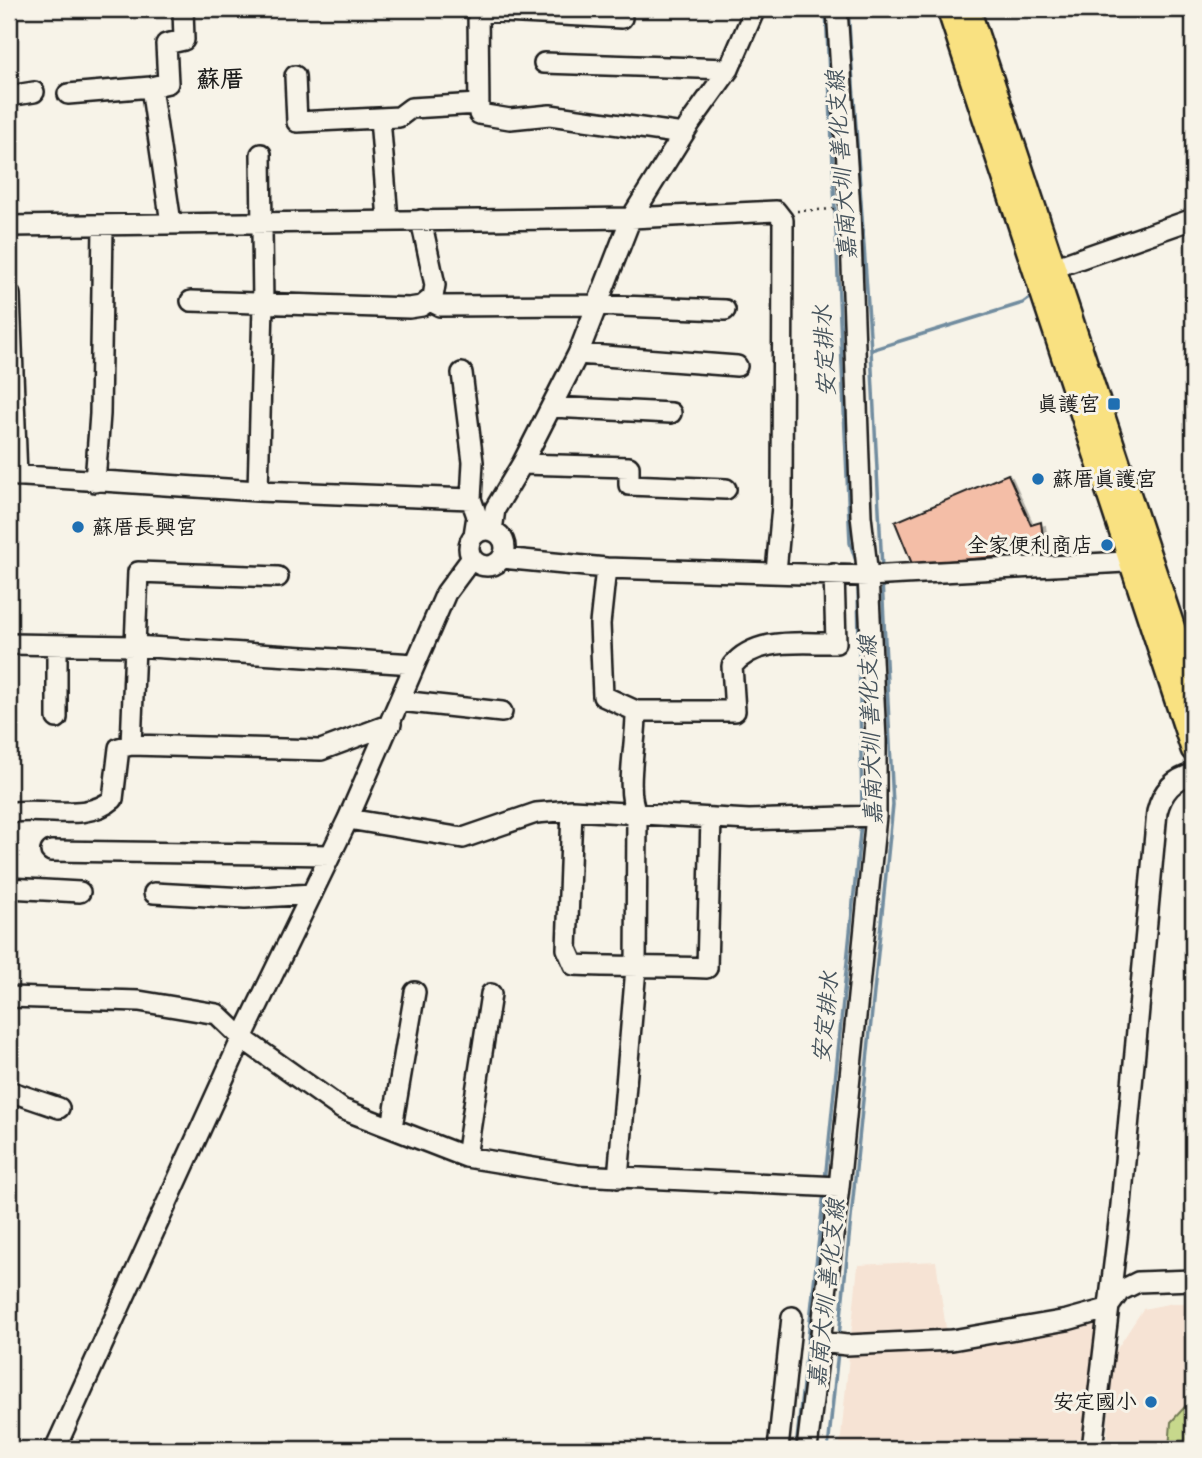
<svg xmlns="http://www.w3.org/2000/svg" width="1202" height="1458" font-family="'Balsamiq Sans','LXGW WenKai TC',sans-serif">
<defs>
<filter id="shadow"><feDropShadow dx="4" dy="4" stdDeviation="0" flood-color="#0004"/></filter>
</defs>
<rect width="100%" height="100%" fill="#f7f3e8"/>
<filter id="ink" filterUnits="userSpaceOnUse"><feTurbulence type="fractalNoise" baseFrequency=".0143" numOctaves="2"/><feDisplacementMap in="SourceGraphic" scale="14" xChannelSelector="R" yChannelSelector="G"/><feConvolveMatrix kernelMatrix="1 2 1 2 8 2 1 2 1" color-interpolation-filters="sRGB"/></filter>
<g filter="url(#ink)">
<!-- built -->
<path fill="#f6e3d4" d="M936,1261l12,81 168,-20 -16,127h-236l-24,-2 18,-182z
M1173,1303h20v146h-87l7,-94 30,-46z"/>
<!-- green -->
<path fill="#c7d88c" stroke="#727a54" stroke-width="2" d="M1193,1398v51h-24l2,-27z"/>
<g fill="none" stroke-linecap="round" stroke-linejoin="round">
<!-- stream -->
<path stroke="#718c9f" stroke-width="3.5" d="M826,9l24,534 7,21
M848,9l23,341 11,219
M871,350l152,-47 11,-8
M858,587l4,222
M825,1181l36,-358
M839,1336l54,-531 -11,-225
M796,1449l28,-257
M828,1449l10,-98"/>
</g>
<!-- building -->
<path fill="#f4bea7" stroke="#1c1c1c" stroke-width="2" filter="url(#shadow)" d="M1008,474l23,51 10,-3 4,31 -133,11 -17,-42z"/>
<g fill="none" stroke-linecap="round" stroke-linejoin="round">
<defs>
<path id="minor" d="M478,9l1,105 31,5 40,-4 133,19
M477,11l145,7
M544,63l185,6
M295,76l2,46 102,-5 12,-9 67,-4
M151,87l17,-4 -2,-39 18,-4 -1,-31
M68,94l83,-7 20,136
M9,96l25,-4
M380,118l8,102
M9,226l622,-8 145,-7 7,9 -1,286 -6,66
M1039,273l154,-54
M10,295l7,181
M191,301l218,7 13,-2 11,-9 2,-12 -14,-65
M430,301l10,5 155,-1 130,5
M578,354l159,12
M462,373l11,89 -2,37
M552,407l119,6
M522,464l107,3v18l97,4
M9,475l249,16 213,8 6,17 -3,19
M95,482l5,-68 3,-188
M258,491l5,-186 -2,-151
M469 548a18 18 0 1 1 36 0a18 18 0 1 1-36 0Z
M492,531l3,-22 27,-45 56,-110 53,-136 60,-96 38,-53 26,-60
M502,558l104,10 262,8 275,-15
M606,568l-6,56 3,72 33,15c1,29 -12,80 1,103l-1,154 -18,210
M9,644l125,2 280,18
M400,701l102,11
M636,711h99l-3,-45c24,-30 70,-22 104,-23l-2,-69
M57,718v-72
M131,745l7,-173 140,5
M572,810l-5,139 7,16c45,2 88,1 133,3l4,-150
M9,813c31,-7 77,10 104,-14l6,-51 12,-3 190,5 70,-26
M348,819l115,19 73,-25 36,-3 177,10 127,-4
M51,851l279,4
M9,888l71,4
M154,893l91,5 67,-4
M9,997l130,4 78,13 25,24 100,71 124,48 111,18 262,12
M9,1091l50,17
M392,1127l23,-135
M466,1157l25,-163
M820,1342l27,3 105,-5 115,-20 40,-11 13,-18 18,-9 55,-2
M55,1449l187,-411 106,-219 98,-226 26,-35
M778,1449l14,-132
M807,1449l32,-262 37,-371v-76l-8,-164 -7,-60 -11,-306 -13,-201
M1092,1449l29,-244 36,-393c5,-20 16,-33 36,-38"/>
<path id="major" d="M949,9l244,740
M968,9l225,680"/>
</defs>
<!-- minor casing -->
<use href="#minor" stroke="#1c1c1c" stroke-width="24"/>
<!-- major casing -->
<use href="#major" stroke="#1c1c1c" stroke-width="28"/>
<!-- path -->
<path stroke="#1c1c1c" stroke-width="2.5" stroke-dasharray="2 5" stroke-linecap="butt" d="M797,211l39,-2"/>
<!-- minor -->
<use href="#minor" stroke="#f7f3e8" stroke-width="19"/>
<!-- major -->
<use href="#major" stroke="#f9e181" stroke-width="23"/>
</g>
</g>
<!-- markers -->
<g fill="#1f6fb2" stroke="#f7f3e8" stroke-width="2.5">
<rect x="1107" y="397" width="14" height="14" rx="3.5"/>
<circle cx="1038" cy="479" r="7"/>
<circle cx="78" cy="527" r="7"/>
<circle cx="1107" cy="545" r="7"/>
<circle cx="1151" cy="1402" r="7"/>
</g>
<g text-anchor="middle" stroke-width="6" stroke-linejoin="round" paint-order="stroke">
<!-- poi labels -->
<g font-size="21" fill="#1c1c1c" stroke="#f7f3e8" text-anchor="end">
<text x="1100" y="411">真護宮</text>
<text x="1052" y="486" text-anchor="start">蘇厝真護宮</text>
<text x="92" y="534" text-anchor="start">蘇厝長興宮</text>
<text x="1093" y="552">全家便利商店</text>
<text x="1137" y="1409">安定國小</text>
</g>
<!-- water labels -->
<g font-size="23" font-style="italic" fill="#47545d" stroke="#f7f3e8">
<text transform="translate(841 165) rotate(-94)" y="8">嘉南大圳 善化支線</text>
<text transform="translate(824 351) rotate(-93)" y="8">安定排水</text>
<text transform="translate(870 730) rotate(-92)" y="8">嘉南大圳 善化支線</text>
<text transform="translate(825 1017) rotate(-84)" y="8">安定排水</text>
<text transform="translate(826 1293) rotate(-84)" y="8">嘉南大圳 善化支線</text>
</g>
<!-- quarter labels -->
<g font-size="24" font-weight="bold" fill="#1c1c1c" stroke="#f7f3e8">
<text x="220" y="87">蘇厝</text>
</g>
</g>
<!-- margin -->
<rect width="1202" height="1458" fill="none" stroke="#f7f3e8" stroke-width="35"/>
<rect x="18" y="18" width="1167" height="1423" fill="none" stroke="#1c1c1c" stroke-width="2.5" filter="url(#ink)"/>
</svg>
